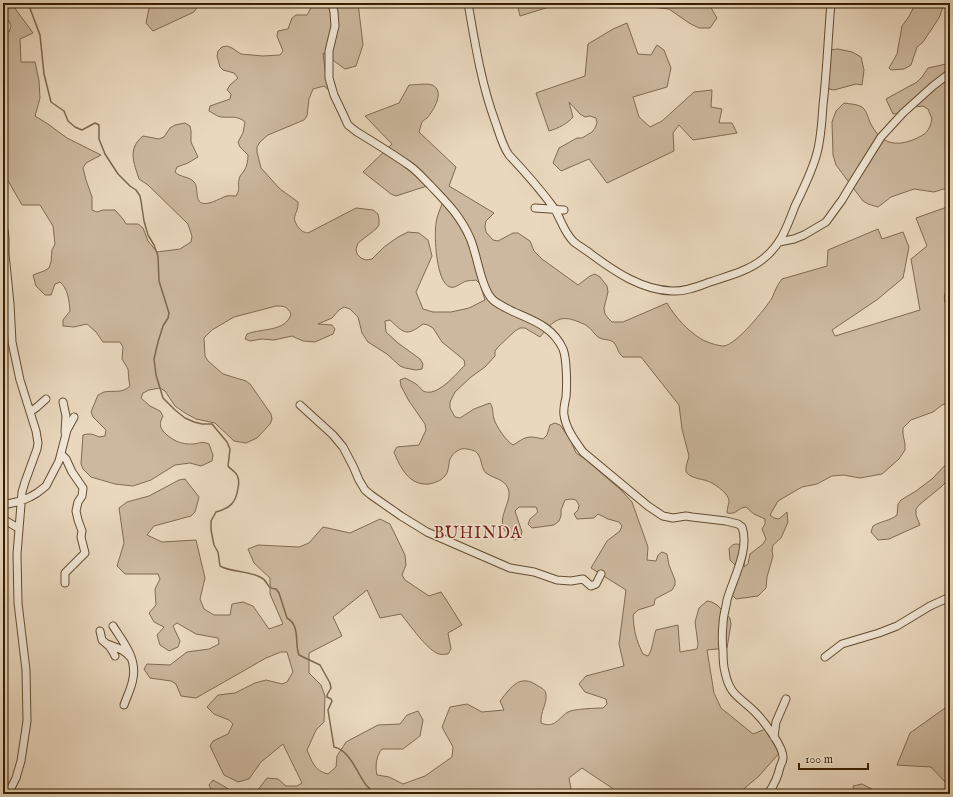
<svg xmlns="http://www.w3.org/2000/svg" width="953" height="797" font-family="'IM FELL English',serif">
<rect width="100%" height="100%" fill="#e9d8be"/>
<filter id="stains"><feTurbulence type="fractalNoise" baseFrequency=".005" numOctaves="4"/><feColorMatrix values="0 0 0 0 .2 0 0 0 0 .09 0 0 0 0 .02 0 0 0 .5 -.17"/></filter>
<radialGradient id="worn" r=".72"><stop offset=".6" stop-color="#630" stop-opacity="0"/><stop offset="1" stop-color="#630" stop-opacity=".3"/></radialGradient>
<!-- green -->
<path fill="#cbb89e" stroke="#806b4f" d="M3,3h8l22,30 -13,6 1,23h14l4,19 1,17 -5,18 13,8 19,14 34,17 -15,8 -3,5 3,12 6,17v13l5,2 6,-2h12l8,9 3,5h12l5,4 5,13 9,11 23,-3 11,-7 1,-6 -4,-12 -40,-39 -9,-6c-5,-16 -12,-30 4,-43l16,3 5,-2 6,-9 5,-3 10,-2 5,3 1,5v11l7,15 -10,6 -11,4 -2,5c6,6 14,4 19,10 6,6 -2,25 15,21 5,-1 10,-4 15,-6 3,-2 8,-1 12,-1 5,-8 1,-9 3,-16 0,-4 3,-6 5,-9 3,-4 4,-11 4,-16l-8,-8 -2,-5 5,-9 2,-11c-8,-7 -15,-4 -24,-5 -5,-1 -8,-4 -12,-6l1,-5 20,-7 1,-5 -4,-4 3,-5 8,-7 -4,-5 -11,-3 -3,-3 -3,-11 1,-5 4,-4 5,-1 5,2 9,6 22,2 17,-1 3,-4 -6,-15 1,-5 10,-2 4,-11 4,-3h11l6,-11 -1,-1h46l5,42 -7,21 -11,3 -22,-16 3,24 8,18 -10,-9 -11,3 -4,10 -2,17 -3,4 -36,15 -8,7 -3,5v5l4,16 19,21 18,13c1,12 -9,14 1,26 3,4 5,4 9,5l48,-25 17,2 5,4 1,5v6l-3,4 -18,14 -2,6 1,5 4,4 5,2 6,-1 12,-12 14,-10 10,-5 11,1 9,7 4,16 -16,36 7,17 10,3h18l18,-4 16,-8 -5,-16 -4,-4c-3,1 -6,0 -9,1 -6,1 -11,8 -17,6 -14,-4 -16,-52 -14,-64 1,-8 5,-16 8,-24l-14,-14 -34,11 -5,-2 -28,-22 29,-28 -27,-28 34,-13 10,-18c6,0 18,-2 23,0 14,6 1,26 -5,33 -3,2 -3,2 -5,4 -1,3 -2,7 -3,10l37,35 -7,19 45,27 -8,8 -1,5 1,6 7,8 5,1 15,-8h5l12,8 4,10 8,8 36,26 12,-9 5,-2 5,3 7,9 1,6 -4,16 1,6 3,4 4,4h11l44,-19c8,14 20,27 34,36 5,3 17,7 23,7 13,-2 41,-37 48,-48 3,-7 5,-13 10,-19l45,-13 1,-16 50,-21 4,10 21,-7 6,15 -6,31 -25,21 -46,31 3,6 85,-26 -9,-51 16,-13 -11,-28 34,-12v78c-3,3 -4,5 -5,9 -2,8 1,13 5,20v89l-8,3 -9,7 -22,8 -8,8v6l2,10v6l-6,9 -17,15 -22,4 -17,-3 -11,1 -15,8 -15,3 -24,14 -8,14 4,3 5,1 8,-7 1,10 -7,16 -8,7 -1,6 1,5 -6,21 -1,11 -8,8 -22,3 -4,-4 6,-27 -8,-8 -1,-11c3,-5 6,-6 13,-4l4,7 -2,15 4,-3 2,-10 13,-10 3,-5 -4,-10 3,-5v-5l-11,-5 -8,-7c-9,1 -9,8 -19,6 0,-5 2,-9 2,-12 0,-7 -12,-15 -17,-18 -9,-5 -19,-3 -26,-11v-5l3,-11 -7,-27 -3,-24 -38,-48h-18c-5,-4 -5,-8 -8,-13 -4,-6 -12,-3 -17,-7 -4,-3 -6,-8 -11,-11 -2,-2 -6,-3 -8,-4 -21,-9 -27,1 -39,15l-15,-9h-5l-5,3 -16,15 -4,5v5l-10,11 -14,10 -16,15 -5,10v6l5,9 5,1 14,-9 16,-6c4,6 2,9 4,16 2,7 12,22 19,26 13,-8 14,-10 30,-6l4,-4 3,-10 5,-2 5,2 10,14 6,14 9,6 36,31 11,12 16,45 -1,13 9,1 2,-6 4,-3 5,2 2,11 6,15v5l-3,5 -17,9 -1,6 -16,5 -5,5c1,16 3,25 10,39l5,2c5,-7 5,-18 8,-26l22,-5 2,27 17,-3 1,-5 -3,-22 4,-14 8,-7 5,1 5,3 13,13 1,6 -4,24 -20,2 7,43 7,15 32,26 15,-6 14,22 -23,26 -21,18h-125l-1,-6 -30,-20 -13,10 3,16h-313l-2,-3 10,-13 11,1 8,7h11l5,-3 -19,-39 -22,18 -12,17 -11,3 -14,-7 -14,-29 3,-5 15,-7 5,-10 -4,-4 -15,-6 -7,-7 11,-12 17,-2 20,-10 11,-3 16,4 5,-2 6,-10 -6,-20h-6l-15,6 -70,40 -15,-2 -5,-12 -5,-3 -21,-3 -6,-9 3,-5 23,1 17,-13 22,-3 10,-5 -1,-6 -22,-4 -19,-11 -4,3 7,15 -2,6 -9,4 -9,-6 -3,-10 7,-8 -10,-5 -5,-9 7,-8 -1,-16 5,-10 -2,-5h-33l-8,-8 7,-23 -5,-35 8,-6 22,-6 30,-16 6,-1 14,18 -4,15 -4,4 -37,10 -7,9 15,7 34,-2 9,38 -5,21 4,10 10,6h16l2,-11 11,-2 10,4 16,23 14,-5 -13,-30v-16l-16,-15 -6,-14 10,-4 41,2 10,-4 14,-16 27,6 30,-14 10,5 15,31 1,10 -4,10 3,5 24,16 12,-4 6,9 15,24 -14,8 3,16 -3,5c-3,0 -6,1 -9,0 -11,-3 -30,-30 -38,-40l-21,4 -13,-28 -34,27 9,19 -33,17v20l12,12 4,11 -1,26 -8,8 -9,20c5,11 7,21 21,24l8,-7 1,-11 9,-14 32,-17 22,-1 7,-9 11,-4 5,9 -3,16 -17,13h-21c-6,7 -7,18 -5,26l12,2 14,7 22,-8 27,-19 1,-10 -11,-20 8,-20 17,-3 15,8 22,-2 -4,-9c11,-14 20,-28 38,-15 4,2 8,4 8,9 1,9 -6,17 -5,28 14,6 17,-5 27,-11 5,-3 28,-4 35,-4l4,-4 -1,-5 -21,-7 -6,-8 7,-8 38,-10 -5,-22 7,-54 -35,-22 16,-27 13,-10 2,-5 -3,-4 -11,-3 -10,-5 -4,4 -17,1 -3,-5 4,-4 1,-5 -3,-5 -5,-1 -6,1 -4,10v6l-2,5 -5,4 -22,3 -4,-4 2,-5 8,-7 -2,-5h-17l-4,4 7,21 -2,6 -5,2c-4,-2 -6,-4 -9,-8 -10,-12 4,-27 3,-40 -2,-13 -15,-13 -23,-19 -5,-5 -4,-13 -8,-19 -3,-4 -7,-4 -11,-5 -7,-2 -14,4 -17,10 -2,6 -1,13 -5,17 -4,5 -11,7 -16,8 -20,2 -29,-17 -35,-32l3,-5 22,-2 7,-15 -1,-6 -16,-23 -8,-15 -1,-6 5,-2c4,2 8,4 11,6 3,2 5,5 7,7 14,7 33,-17 42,-26l-1,-5 -22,-18 -9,-14 -5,-3 -5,-1c-17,13 -19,9 -33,-4l-5,1 1,11 12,11 22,16 3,5 -1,5 -6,1 -11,-2 -5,-2 -13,-12 -19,-12 -6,-9 -4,-16 -8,-8 -6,-2 -5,3 -7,8 -14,6 14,1 3,4 -2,5 -18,8 -12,-1 -11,-5 -18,4 -12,-1 -12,2 -5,-2 2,-5c15,-6 39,-2 44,-20 -4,-8 -7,-8 -15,-8l-42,11 -22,13 -8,8 1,18 3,5 15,13 23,7 4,3 21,30 1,5 -2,5 -13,14 -11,5 -12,-2 -19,-18 -19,-4 -11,-6 -10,-7 -10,-15 -5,-3 -11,2 -6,3 -2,5 9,8 10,5 3,5c-3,6 -4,9 0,15 8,9 18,14 31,13 6,-1 8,-3 15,0l4,11 -1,6 -11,5 -11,-3 -15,2 -24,15 -18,6 -18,-2 -24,-7 -8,-8 -2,-5 2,-29c6,-2 10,-1 16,2l6,-1 1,-6 -13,-13 -2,-5 7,-17c2,-1 4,-2 6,-3 10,-2 18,2 26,-6l-1,-5 -1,-12 -6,-10 1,-12 -3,-5h-17l-7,-10 -9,-8 -13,3 -11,-1v-6l7,-9c-1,-11 -2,-22 -10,-29l-5,2 -4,11h-6l-9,-9 -3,-11 11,-4 5,-3 2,-6 1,-12 3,-6 -2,-18 -13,-21h-18l-19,-33v-141l6,1 2,-6 -2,-5 -6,-5z
M150,3h50l-6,9 -41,19 -7,-8z
M517,3h45l-42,13z
M622,3h82l7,5 6,10 -7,10h-11l-10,-5 -20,-14 -45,-5z
M916,3h24l3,4 -4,11 -16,24 -6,5 -6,18 -7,4 -13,1 -2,-2 8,-14 5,-28 6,-8z
M627,23l11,31 13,1 6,-10 7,5 7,18 -4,19 -34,10 6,20 11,10 12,-6 32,-29 18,-2 -1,17 11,2 -3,14h13l5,10 -44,7 -14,-15 -6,8 1,18 -67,32 -18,-24 -28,12 -8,-8 6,-15 18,-10h5l10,-6 3,-4 2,-5 -1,-5 -6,-2 -5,1 -5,-3 -11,-12 4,15c-6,7 -14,11 -24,14l-13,-38 49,-17 3,-32 25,-15z
M838,49l14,3 9,5 3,13 -2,15 -6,-1 -22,6 -9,-2 2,-38z
M950,62v125l-16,5 -20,-3 -23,8 -13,10 -10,-3 -5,-3 -27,-36 -3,-10 -1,-33 4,-11 8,-8c6,1 13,1 18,4 6,5 6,13 10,19 10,18 24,21 43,13 11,-5 14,-7 17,-20l-4,-10 -5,-3 -10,1 -10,6 -10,1 -7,-15 31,-17 5,-5 6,-9 18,-4z
M950,460v18l-9,9 -22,18 -3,4v6l4,10 -31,14 -11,1 -7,-8 2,-6c8,-5 17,-5 24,-11l1,-11 3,-4 15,-9 17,-13z
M945,708l5,7v76l-3,-7 -16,-17 -34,-2 13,-32z
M213,780l14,8 4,4 -1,2h-17l-4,-9z
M862,784l10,5 4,5h-22l-1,-8z"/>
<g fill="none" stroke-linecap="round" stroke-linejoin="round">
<!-- stream -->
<path stroke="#7d684b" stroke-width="1.5" d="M28,3l12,32 4,39 7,28 13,9 4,10 7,6 7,3 13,-7 4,2v14l6,15 13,20 12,12 6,4 4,6 1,5 3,20 4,14 6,10 4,11 1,25 10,32 -1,5 -5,8 -5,16 -4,17 2,16 7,23 12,12 10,8 9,4 8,2h10l15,18 3,7 -2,17c3,4 7,5 9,9 2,4 2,9 1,13 -2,15 -8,20 -22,24l-5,9v9l3,15 4,7 2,14c13,7 26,4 40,11 10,4 4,11 16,12l3,4 8,25c14,8 7,25 12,37l21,10 10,18 1,5 -4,7v2l4,2 1,2 -4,9 6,37c16,3 23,26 32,38 3,3 6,6 9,9"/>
<defs>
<path id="minor" d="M332,3l2,9 1,14 -6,25v27l5,17 9,19 5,11 9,7c18,11 36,22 53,34 7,5 14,13 20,19 16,17 30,30 40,53 7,15 11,51 23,62 6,5 13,8 21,12 20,9 39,15 49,37 4,10 4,37 3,48 -1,6 -3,11 -2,18 2,14 11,26 19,37l65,54 15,10 10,2 13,-2 6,1 34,4 12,3 4,3c8,22 -9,52 -15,73 -1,8 -4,16 -4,24 -1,9 -1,18 0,27 0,7 0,14 2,21 5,24 14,24 30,40 8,8 29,35 28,46 0,3 -2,6 -3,9 -2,10 -6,18 -12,27
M468,3c7,40 13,80 27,118 4,11 7,24 14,34 16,17 31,34 45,53 7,11 10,25 20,34 5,4 12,8 17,12 24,18 51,36 81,37 13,1 27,-5 38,-9 18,-6 38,-11 53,-23 18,-14 24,-32 32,-53 8,-17 17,-34 22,-53 4,-15 5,-32 6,-48 4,-34 5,-68 8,-102
M535,208l29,2
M3,223l2,15v16l5,50 2,38 8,38 16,51 2,12 -1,6 -12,33 -3,10 -5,62 1,49 8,67 1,51 -6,40 -3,10 -2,7 -8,16
M779,242l15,-3 10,-4 22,-13 16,-22 9,-15 30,-48 22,-24 30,-27 17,-13
M63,402l3,14 -1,16
M300,405l33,30 10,12 10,19 6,14 6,10 6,5 30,21 26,16 83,36 24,4 23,8 14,1 12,-2 8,7 5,-2 5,-10
M30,412l7,-5 9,-8
M61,454l5,5 6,13 11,16 -1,8 -4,6 -2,9 2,9 4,11 -1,6 4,16 -20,20v10
M3,505l18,-4 9,-4 7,-4 9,-7 13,-25 8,-31 7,-13
M3,519l15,9
M113,626c10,16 24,32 20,52 -1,9 -6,18 -9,27
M100,631l2,9 7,6 4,6 2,4
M107,644c8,3 17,5 22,12
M825,657l17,-13 37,-11 18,-7 33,-20 20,-9
M774,737l2,-15 10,-23"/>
</defs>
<!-- minor casing -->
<use href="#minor" stroke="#634c30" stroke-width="9"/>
<!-- minor -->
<use href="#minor" stroke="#f1e6d5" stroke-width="7"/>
</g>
<g text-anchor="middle" stroke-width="3" stroke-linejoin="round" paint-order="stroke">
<!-- quarter labels -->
<g font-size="16" letter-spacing="1" fill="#7a1f14" stroke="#f1e6d5">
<text x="478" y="538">BUHINDA</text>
</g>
</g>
<!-- margin -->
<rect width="953" height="797" fill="none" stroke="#e9d8be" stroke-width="16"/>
<rect x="4" y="4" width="945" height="789" fill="none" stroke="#361e00" stroke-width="2"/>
<rect x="8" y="8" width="937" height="781" fill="none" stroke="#361e00"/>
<!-- scale -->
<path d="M799 763v6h69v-6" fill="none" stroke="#361e00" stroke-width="2"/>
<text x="805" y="763" font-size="12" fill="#361e00" stroke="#f1e6d5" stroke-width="3" paint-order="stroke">100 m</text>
<rect width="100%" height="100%" filter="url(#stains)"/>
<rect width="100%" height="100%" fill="url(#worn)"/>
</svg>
